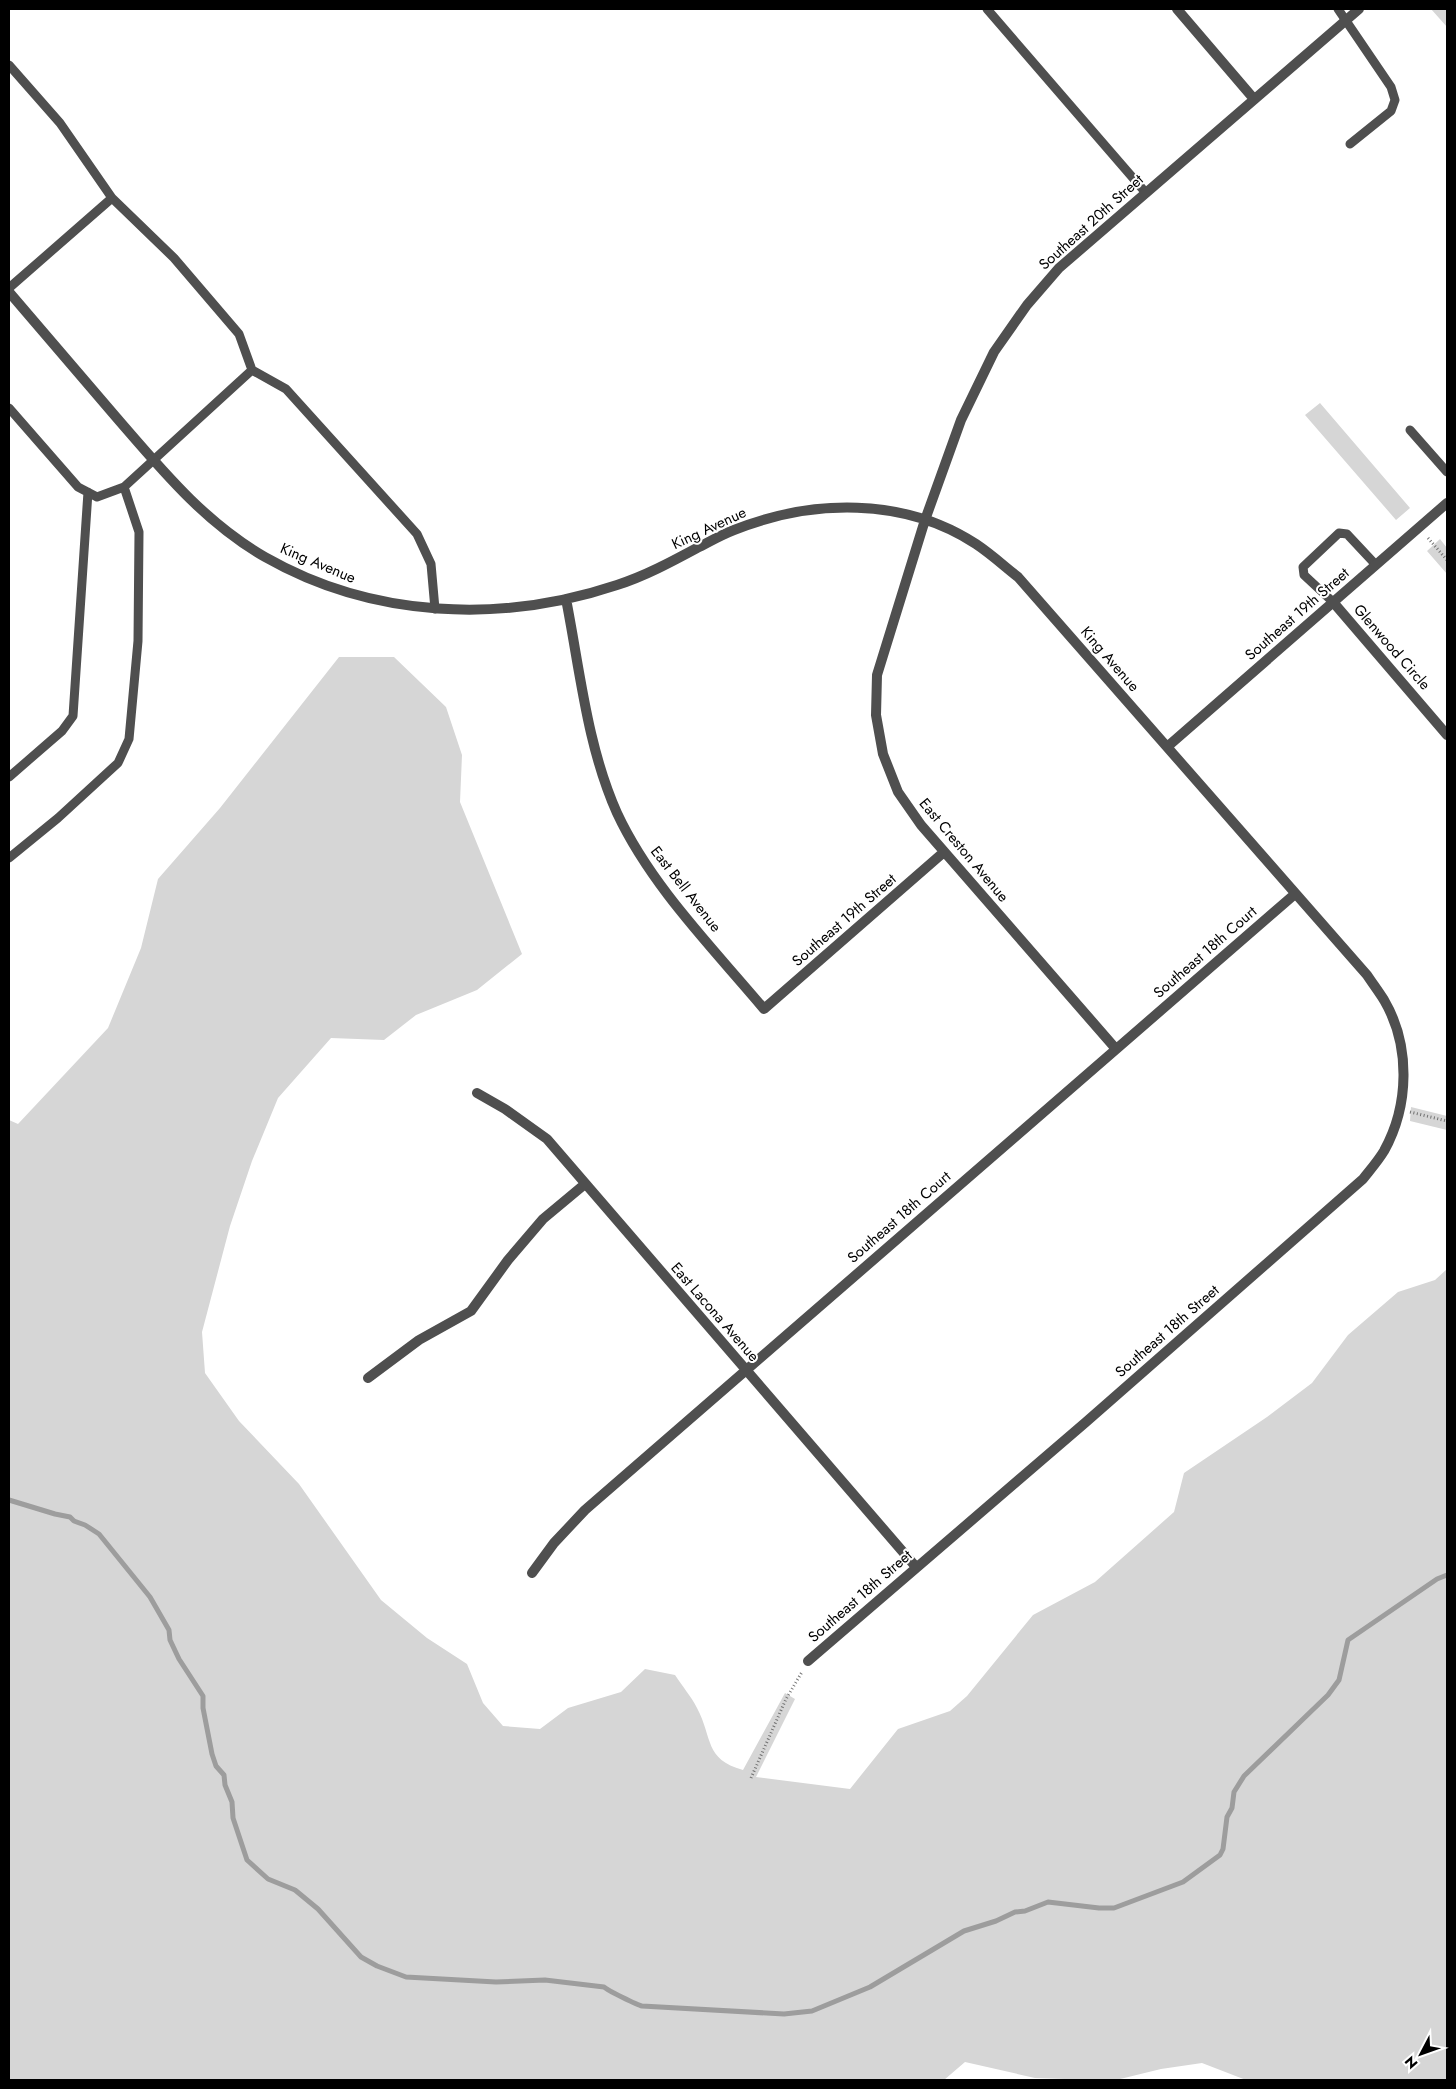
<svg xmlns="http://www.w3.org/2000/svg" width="1456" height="2089" font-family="Jost,sans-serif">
<rect width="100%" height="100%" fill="#fff"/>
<!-- green -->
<path fill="#d6d6d6" d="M1431,9h16v18z
M1320,403l90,105 -14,12 -91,-105z
M1440,539l7,9v26l-20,-23z
M339,657h55l52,50 16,48 -2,47 62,152 -45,36 -61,25 -32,25 -53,-2 -53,60 -26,63 -22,65 -28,106 3,41 34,48 60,63 82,116 46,38 40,26 16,39 20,23 37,3 28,-21 53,-16 24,-23 30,6c7,11 16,21 22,33 16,30 7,51 46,62l42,-77 10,6 -39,78 94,12 48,-60 52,-18 17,-15 66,-81 62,-33 79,-70 10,-39 83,-56 45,-34 36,-48 50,-43 37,-12 12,-11v811h-201l-44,-17 -41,6 -45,11h-22l-59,-2 -70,-16 -21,18h-935v-960l9,4 90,-96 33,-80 17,-69 62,-71z
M1411,1107l36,9v14l-37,-9z"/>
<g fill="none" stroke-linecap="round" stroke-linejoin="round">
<!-- stream -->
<path stroke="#9d9d9d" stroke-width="5" d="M9,1500l46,14 15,3 4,4 11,4 14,9 51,63 19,33 1,10 9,19 24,37v12l9,46 4,12 8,9 1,10 7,17 1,16 14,42 21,19 27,11 23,19 43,48 16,9 29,11 90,5 49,-2 59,7c3,3 33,18 38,19l142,8 28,-3 58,-24 94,-56 32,-10 19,-9 10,-1 23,-9 51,6h15l69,-26 37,-27 3,-6 4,-32 5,-9 2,-16 10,-16 84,-81 11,-15 9,-40 89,-61 10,-4"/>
<!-- path -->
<path stroke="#717171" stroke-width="3" stroke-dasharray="1 2.5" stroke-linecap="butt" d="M1428,538l19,22
M1410,1112l37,9
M751,1778l35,-79 16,-27"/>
<!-- lane -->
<path stroke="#4f4f4f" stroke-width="9" d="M987,9l159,184
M1338,9l53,78 4,13 -4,11 -41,33
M9,65l51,58 52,75
M9,288l103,-90 62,60 65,76 13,36 -128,117 -27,10 -19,-10 -69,-79
M252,370l34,19 131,145 14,30 4,45
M1410,430l37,42
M1333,602l-29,-27 -1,-8 36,-34 8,1 29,31
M9,777l53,-46 11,-15 15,-224
M9,858l49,-40 60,-55 11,-24 9,-98 1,-109 -15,-45"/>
<!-- street -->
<path stroke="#4f4f4f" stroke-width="10" d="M1177,9l77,90
M9,292c35,41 71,83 107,125 45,52 88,105 149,140 107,61 236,67 352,28 28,-9 54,-23 80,-37 12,-6 24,-13 37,-18 78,-31 170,-33 242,14 15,10 28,22 42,33l349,398c6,9 12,17 17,25 27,46 25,106 0,151 -6,10 -14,19 -21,28l-277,243 -278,239
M566,599c14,71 21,147 51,214 34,73 96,135 147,196l180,-157
M1333,602l114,133
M1167,747l280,-244
M1116,1049l-195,-224 -23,-33 -15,-38 -7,-39 1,-40 48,-155 36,-100 33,-68 33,-47 32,-37 300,-259
M477,1093l28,16 42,30 369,428
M368,1378l51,-38 52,-29 37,-51 35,-41 42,-35
M532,1573l22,-30 31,-33 710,-616"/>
</g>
<g text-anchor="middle" stroke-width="4" stroke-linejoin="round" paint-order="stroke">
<!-- street labels -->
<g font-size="15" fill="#000" stroke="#fff">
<text transform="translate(1091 222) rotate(-42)" y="5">Southeast 20th Street</text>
<text transform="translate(709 528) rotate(-25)" y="5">King Avenue</text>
<text transform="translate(318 563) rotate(23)" y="5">King Avenue</text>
<text transform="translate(1297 614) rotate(-41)" y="5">Southeast 19th Street</text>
<text transform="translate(1392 647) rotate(49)" y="5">Glenwood Circle</text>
<text transform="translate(1110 659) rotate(49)" y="5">King Avenue</text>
<text transform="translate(964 850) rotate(50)" y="5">East Creston Avenue</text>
<text transform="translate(686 889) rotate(52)" y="5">East Bell Avenue</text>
<text transform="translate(844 920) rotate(-41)" y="5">Southeast 19th Street</text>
<text transform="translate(1205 952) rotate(-41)" y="5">Southeast 18th Court</text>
<text transform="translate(899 1217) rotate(-41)" y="5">Southeast 18th Court</text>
<text transform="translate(715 1312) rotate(49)" y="5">East Lacona Avenue</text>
<text transform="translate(1167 1331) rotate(-41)" y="5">Southeast 18th Street</text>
<text transform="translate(860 1596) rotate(-41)" y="5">Southeast 18th Street</text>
</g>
</g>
<!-- border -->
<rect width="1456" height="2089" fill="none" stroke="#000000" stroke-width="20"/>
<!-- north arrow -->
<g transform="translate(1421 2054) rotate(229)" stroke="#ffffff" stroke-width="4" paint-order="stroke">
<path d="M0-4L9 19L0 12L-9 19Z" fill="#000000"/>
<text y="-8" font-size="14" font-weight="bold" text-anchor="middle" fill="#000000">N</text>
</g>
</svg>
